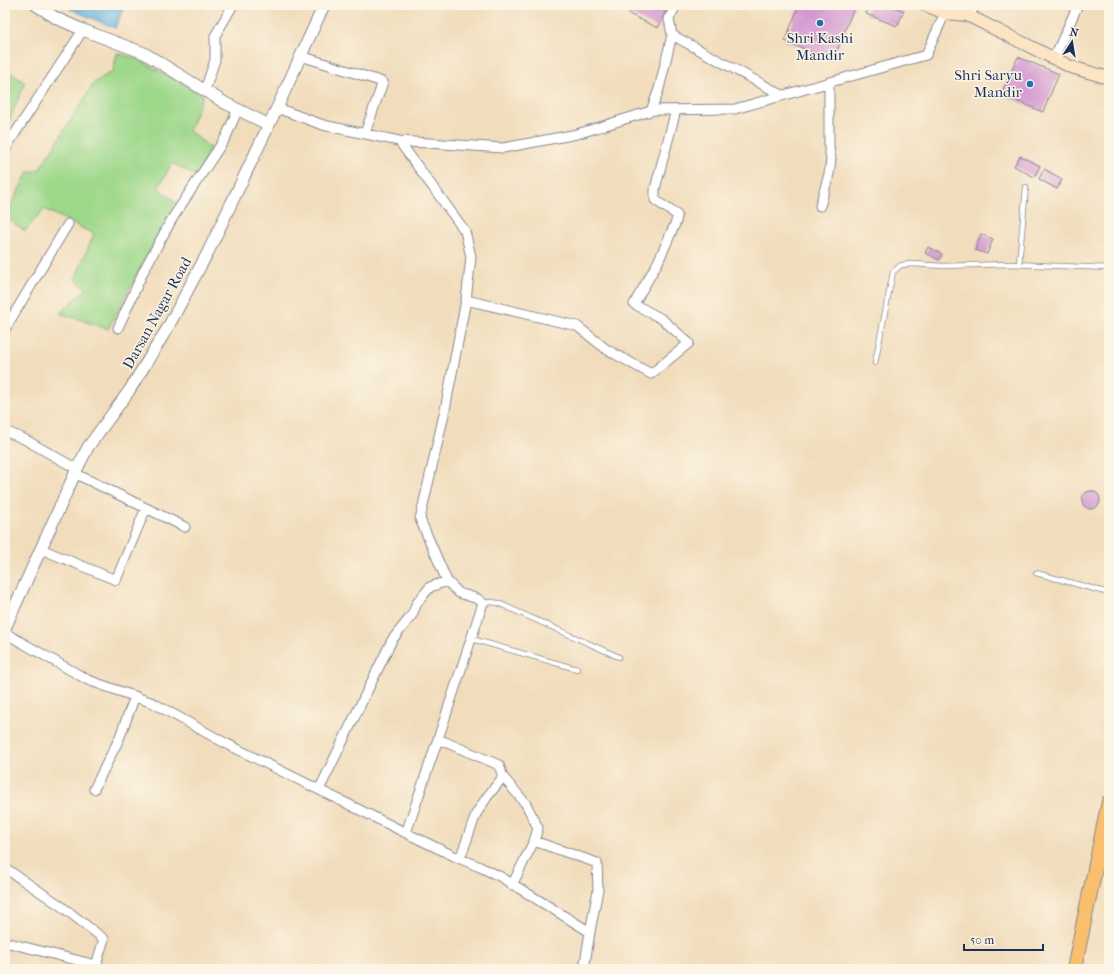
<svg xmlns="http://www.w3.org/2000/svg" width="1114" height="974" font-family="'IM FELL French Canon',serif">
<rect width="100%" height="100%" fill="#fcf5e5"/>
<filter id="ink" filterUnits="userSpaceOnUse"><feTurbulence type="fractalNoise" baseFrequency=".025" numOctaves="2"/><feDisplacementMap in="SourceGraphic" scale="8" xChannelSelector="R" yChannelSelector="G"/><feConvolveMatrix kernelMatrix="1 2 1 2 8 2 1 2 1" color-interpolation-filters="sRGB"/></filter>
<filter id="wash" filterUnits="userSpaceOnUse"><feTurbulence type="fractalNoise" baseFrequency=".012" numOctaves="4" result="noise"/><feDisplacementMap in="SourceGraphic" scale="16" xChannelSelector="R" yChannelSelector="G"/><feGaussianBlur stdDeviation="0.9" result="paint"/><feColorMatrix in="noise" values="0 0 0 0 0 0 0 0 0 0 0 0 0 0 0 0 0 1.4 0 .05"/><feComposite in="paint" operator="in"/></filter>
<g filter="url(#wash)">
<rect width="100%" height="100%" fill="#f1ddbc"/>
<!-- green -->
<path fill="#9ed88b" stroke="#5c8474" d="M117,53l20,6 66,36 -14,36 22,17 -15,28 -24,-13 -14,25 18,14 -68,127 -48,-16 27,-24 -12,-10 19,-45 -50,-25 -19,22 -20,-14 23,-45 11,-2 56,-88 18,-11z
M5,69l20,14 -20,47z"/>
<!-- water -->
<path fill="#65b1de" stroke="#40709e" d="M72,5h53l-10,23 -45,-19z"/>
<g id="blocks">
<!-- building -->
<path fill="#d397d1" d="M633,5h35l-10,23 -29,-14z
M799,5h56l-22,55 -48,-19z
M870,5h19l15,6 -7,15 -31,-12z
M1018,57l41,17 -16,38 -42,-18z
M1020,156l20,10 -6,11 -20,-11z
M1044,169l18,10 -5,10 -18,-10z
M981,234l12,5 -6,15 -12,-4z
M928,247l14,7 -3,6 -14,-7z
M1082 500a9 9 0 1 1 18 0a9 9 0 1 1-18 0Z"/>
</g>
</g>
<g filter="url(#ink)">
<use href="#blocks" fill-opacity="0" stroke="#86868d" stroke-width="1"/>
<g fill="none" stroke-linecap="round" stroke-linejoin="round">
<defs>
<path id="service" d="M1019,264l7,-77
M875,363l18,-91 8,-7 12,-1 30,2 66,-2 100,4
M1036,573l73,20
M483,603l9,-1 6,1 121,54
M472,639l105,30"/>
<path id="minor" d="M672,35l110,60
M301,56l82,26 -18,51
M1054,58l24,-53
M205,90l10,-30v-24l18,-31
M277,108l46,17 76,16 104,7 74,-14 77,-24 81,-1 191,-54 19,-42
M651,111l8,-22 13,-54 -3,-16 7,-14
M399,141l66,90 6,26 -5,43 -21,110 -25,109 27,62 12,12 19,6 5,4 -45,136 -32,94
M5,151l5,-10 73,-111
M820,206l9,-32 2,-15 -2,-11v-66
M466,300l111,26 29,23 45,25 38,-31 -27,-24 -28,-15 24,-42 18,-40 1,-7 -22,-15v-11l21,-79
M118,328l26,-58 28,-51 54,-82 12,-28
M5,329l63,-105
M5,431l19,8 53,30
M146,508l39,19
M41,549l75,31 30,-72 -72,-35
M5,633l83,47 65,23 72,40 181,90 48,23 26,11 21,10 89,55 -6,37
M438,739l61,26 4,12 23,27 12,24 -4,13
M94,789l25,-50 16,-43
M319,790l73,-150 20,-25 5,-12 13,-16 17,-6
M460,859l16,-45 11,-17 16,-20
M5,868l56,38 43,33 -8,26
M512,885l22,-44 63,22 1,27 -8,42
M5,942l91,23 8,4"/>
<path id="tertiary" d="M36,5l20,13 27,12 61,23 81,50 44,22
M967,15l8,-10
M5,628l72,-159 11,-22 41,-56 38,-62 41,-77 69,-144 47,-103"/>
<path id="secondary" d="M925,5l20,8 22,2 104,52 38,11"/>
<path id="primary" d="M1074,969l35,-167"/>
</defs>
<!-- service casing -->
<use href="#service" stroke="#86868d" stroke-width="6"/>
<!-- minor casing -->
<use href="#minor" stroke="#86868d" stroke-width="11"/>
<!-- tertiary casing -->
<use href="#tertiary" stroke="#86868d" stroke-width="13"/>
<!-- secondary casing -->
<use href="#secondary" stroke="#86868d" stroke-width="14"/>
<!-- primary casing -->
<use href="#primary" stroke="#86868d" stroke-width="16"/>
<!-- service -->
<use href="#service" stroke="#fff" stroke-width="4.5"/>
<!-- minor -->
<use href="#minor" stroke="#fff" stroke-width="9"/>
<!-- tertiary -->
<use href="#tertiary" stroke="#fff" stroke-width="11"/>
<!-- secondary -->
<use href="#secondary" stroke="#fde5c4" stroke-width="12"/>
<!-- primary -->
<use href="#primary" stroke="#f9bf6c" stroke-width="14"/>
</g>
</g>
<!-- markers -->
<g fill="#1f6fb2" stroke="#fcf5e5" stroke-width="1.5">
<circle cx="820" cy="23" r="4"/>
<circle cx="1030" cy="84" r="4"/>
</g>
<g text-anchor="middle" stroke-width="3" stroke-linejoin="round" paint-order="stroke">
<!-- poi labels -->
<g font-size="15" fill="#1b2f5e" stroke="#fcf5e5">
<text x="820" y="43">Shri Kashi<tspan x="820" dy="17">Mandir</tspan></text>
<text x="1022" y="80" text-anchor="end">Shri Saryu<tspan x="1022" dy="17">Mandir</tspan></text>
</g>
<!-- street labels -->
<g font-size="15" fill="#1b2f5e" stroke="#fcf5e5">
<text transform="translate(157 313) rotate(-61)" y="5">Darsan Nagar Road</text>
</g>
</g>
<!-- margin -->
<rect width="1114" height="974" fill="none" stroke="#fcf5e5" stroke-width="20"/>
<!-- north arrow -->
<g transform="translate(1072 42) rotate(12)" stroke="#fcf5e5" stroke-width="3" paint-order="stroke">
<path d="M0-3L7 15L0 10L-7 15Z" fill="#1b2f5e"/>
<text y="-6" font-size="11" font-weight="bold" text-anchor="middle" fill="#1b2f5e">N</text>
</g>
<!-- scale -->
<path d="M964 944v6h79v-6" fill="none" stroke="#1b2f5e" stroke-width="2"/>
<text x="970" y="944" font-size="12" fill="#1b2f5e" stroke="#fcf5e5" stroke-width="3" paint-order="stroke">50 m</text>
</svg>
